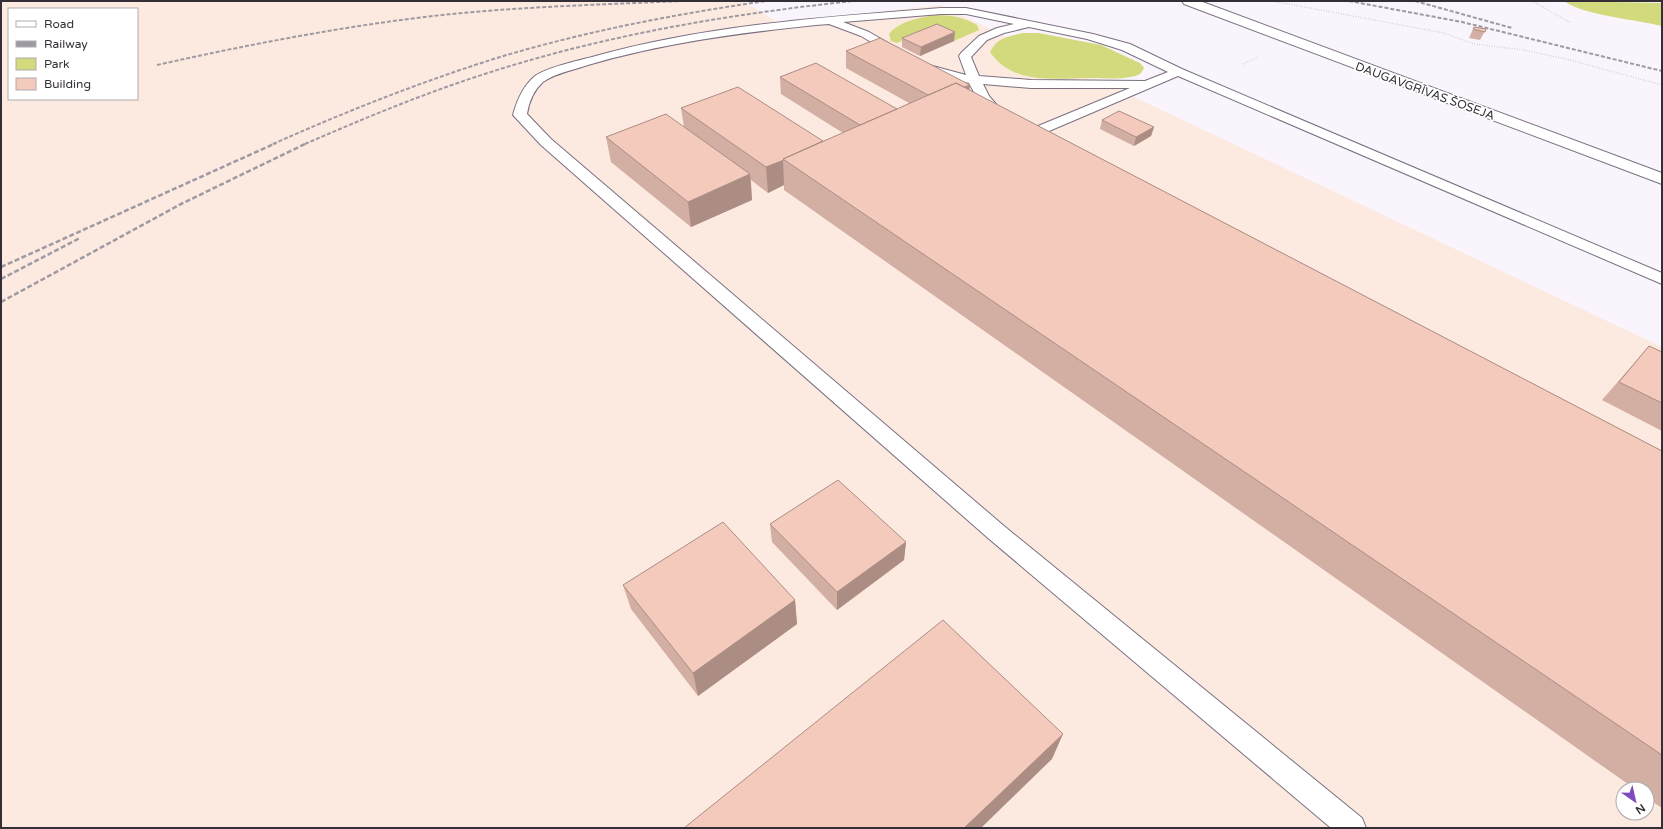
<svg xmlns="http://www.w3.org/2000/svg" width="1663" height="829" font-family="'Varela Round',sans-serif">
<rect width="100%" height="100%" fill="#faf5fd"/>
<!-- industrial -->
<path fill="#fce9e0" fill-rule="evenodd" d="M1,1h742l36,22 161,-18 722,342v481h-1661zM9,9h128v90h-128zM1623,789h24v24h-24z"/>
<!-- green -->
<path fill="#d3da7d" d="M1564,1l98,2v23c-24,-6 -80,-11 -98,-25z
M935,15c15,0 28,2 42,10l2,5 -25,11 -26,-12 -31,14 -6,-2 -2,-7c10,-13 31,-16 46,-19z
M1023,33h16l62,12 39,18 4,5c-2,4 -4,7 -9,8 -14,4 -31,2 -46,2 -21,0 -46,3 -67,-3 -13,-4 -24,-11 -32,-23 8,-15 17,-15 33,-19z"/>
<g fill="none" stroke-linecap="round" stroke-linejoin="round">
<defs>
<path id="service" d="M941,8h25l127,26 37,10 52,25 480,204v11l-484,-208 -136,58 7,6 -2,3c-8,2 -18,-2 -23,-9l2,-3 104,-43h-99l-48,-4 6,12 18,21 -2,3c-3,1 -7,2 -10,0 -8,-6 -21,-27 -26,-37l-44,-11 -2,-3 2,-3 4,-1 37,10 -7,-19 2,-3 18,-17 18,-8 17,-4 -48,-10h-25l-98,8 26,10 33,19 2,3 -2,3 -4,1 -37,-22 -32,-12 -13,1c-77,8 -153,18 -228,40 -14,5 -33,8 -45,17 -10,9 -14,20 -16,32l24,25 453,387 358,292 4,10h-35l-343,-290 -447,-393 -28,-30c4,-15 10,-29 22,-39 13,-9 42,-15 57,-19 114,-32 232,-40 349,-49zM1029,27l58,12 35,11 46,22 -23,9 -114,-1 -52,-4 -8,-19 16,-17 17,-7z"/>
<path id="secondary" d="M1182,1h18l462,172v11l-478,-180z"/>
</defs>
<!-- service casing -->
<use href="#service" stroke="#7a7080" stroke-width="2"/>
<!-- secondary casing -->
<use href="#secondary" stroke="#7a7080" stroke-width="2"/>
<!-- path -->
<path stroke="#b9b4bc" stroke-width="1.5" stroke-dasharray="0.5 2" stroke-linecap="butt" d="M1272,1l172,32 30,11 50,6 46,10 92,25
M1532,1l39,22
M1243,64l15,-7"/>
<!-- service -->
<use href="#service" fill="#fff" fill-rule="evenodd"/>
<!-- secondary -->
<use href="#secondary" fill="#fff" fill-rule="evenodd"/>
<!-- rail-far1 -->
<path stroke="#9f9aa1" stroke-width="2" stroke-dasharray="4 2" stroke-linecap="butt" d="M1349,1l113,21 200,49
M1415,1l97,27
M157,65c85,-19 172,-36 259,-47 88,-11 177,-13 265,-17
M273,144c74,-33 150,-63 227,-87 87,-26 176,-43 266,-56
M305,144c62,-27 125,-53 189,-73 117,-37 237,-57 359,-70"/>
<!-- rail -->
<path stroke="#9f9aa1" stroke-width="2.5" stroke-dasharray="5 2.5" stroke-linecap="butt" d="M1,267l275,-124
M1,279l79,-41
M1,302l180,-98 126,-61"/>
</g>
<!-- wall -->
<path fill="#d2aea3" d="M1474,27l12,2 -6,11 -11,-2z
M902,38l52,3 -34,15 -18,-9z
M846,51l123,39 693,361v357l-15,-10v-9h-12l-851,-599v-5l-16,8 -17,-13 1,20 -61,27 -80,-65 -5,-25 78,-10 -3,-19 142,33 20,-8 -62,-39 -1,-17 117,32 12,-6 -63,-35z
M1102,120l52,7 -3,9 -17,10 -34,-17z
M1649,346l13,6v79l-60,-31z
M770,524l136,18 -2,18 -67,50 -65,-68z
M623,585l172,15 2,24 -99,72 -67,-87z"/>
<!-- shaded-wall -->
<path fill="#ab8d84" d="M955,32l-1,9 -34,15 1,-9z
M970,85l-2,17 -33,-2z
M1154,127l-3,9 -17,10 2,-9z
M783,160l1,25 -16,8 -2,-26z
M750,174l2,26 -61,27 -3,-25z
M906,542l-2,18 -67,50v-18z
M795,600l2,24 -99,72 -5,-23z
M1063,734l-11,25 -71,69h-17z"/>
<!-- building -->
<path fill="#f4cabd" stroke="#ab8d84" d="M937,24l18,8 -34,15 -19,-9z
M1474,27l12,2 -1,3 -12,-3z
M880,38l90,47 -6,2 -8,-4 -28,12 -82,-44z
M816,63l81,46 -37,16 -80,-48z
M956,83l706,368v304l-879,-596z
M738,87l85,54 -40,18 1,1 -18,7 -85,-59z
M1119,111l35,16 -18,10 -34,-17z
M666,114l84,60 -62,28 -82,-65z
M1649,346l13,6v51l-43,-21z
M838,480l68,62 -69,50 -67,-68z
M723,522l72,78 -102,73 -70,-88z
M943,620l120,114 -99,94h-280z"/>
<g text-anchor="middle" stroke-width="3.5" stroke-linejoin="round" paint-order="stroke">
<!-- far-street labels -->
<g font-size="12" fill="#342f36" stroke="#fff">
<text transform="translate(1425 91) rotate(20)" y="4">DAUGAVGRĪVAS ŠOSEJA</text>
</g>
</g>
<!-- border -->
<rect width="1663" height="829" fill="none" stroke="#342f36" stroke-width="4"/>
<!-- legend -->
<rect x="8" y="8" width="130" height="92" fill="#ffffff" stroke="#aeacaf"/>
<rect x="16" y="21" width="20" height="6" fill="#ffffff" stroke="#aeacaf"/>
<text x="44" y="28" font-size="12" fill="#342f36">Road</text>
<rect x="16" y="41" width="20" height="6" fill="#9f9aa1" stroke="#aeacaf"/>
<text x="44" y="48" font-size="12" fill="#342f36">Railway</text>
<rect x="16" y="58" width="20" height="12" fill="#d3da7d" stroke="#aeacaf"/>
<text x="44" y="68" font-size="12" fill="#342f36">Park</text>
<rect x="16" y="78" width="20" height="12" fill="#f4cabd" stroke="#aeacaf"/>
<text x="44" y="88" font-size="12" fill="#342f36">Building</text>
<!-- north arrow -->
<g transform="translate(1635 801) rotate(146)"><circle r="19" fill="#ffffff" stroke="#aeacaf"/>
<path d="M0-3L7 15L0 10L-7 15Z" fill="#804ac1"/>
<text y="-6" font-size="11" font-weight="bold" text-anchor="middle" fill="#342f36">N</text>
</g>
</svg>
